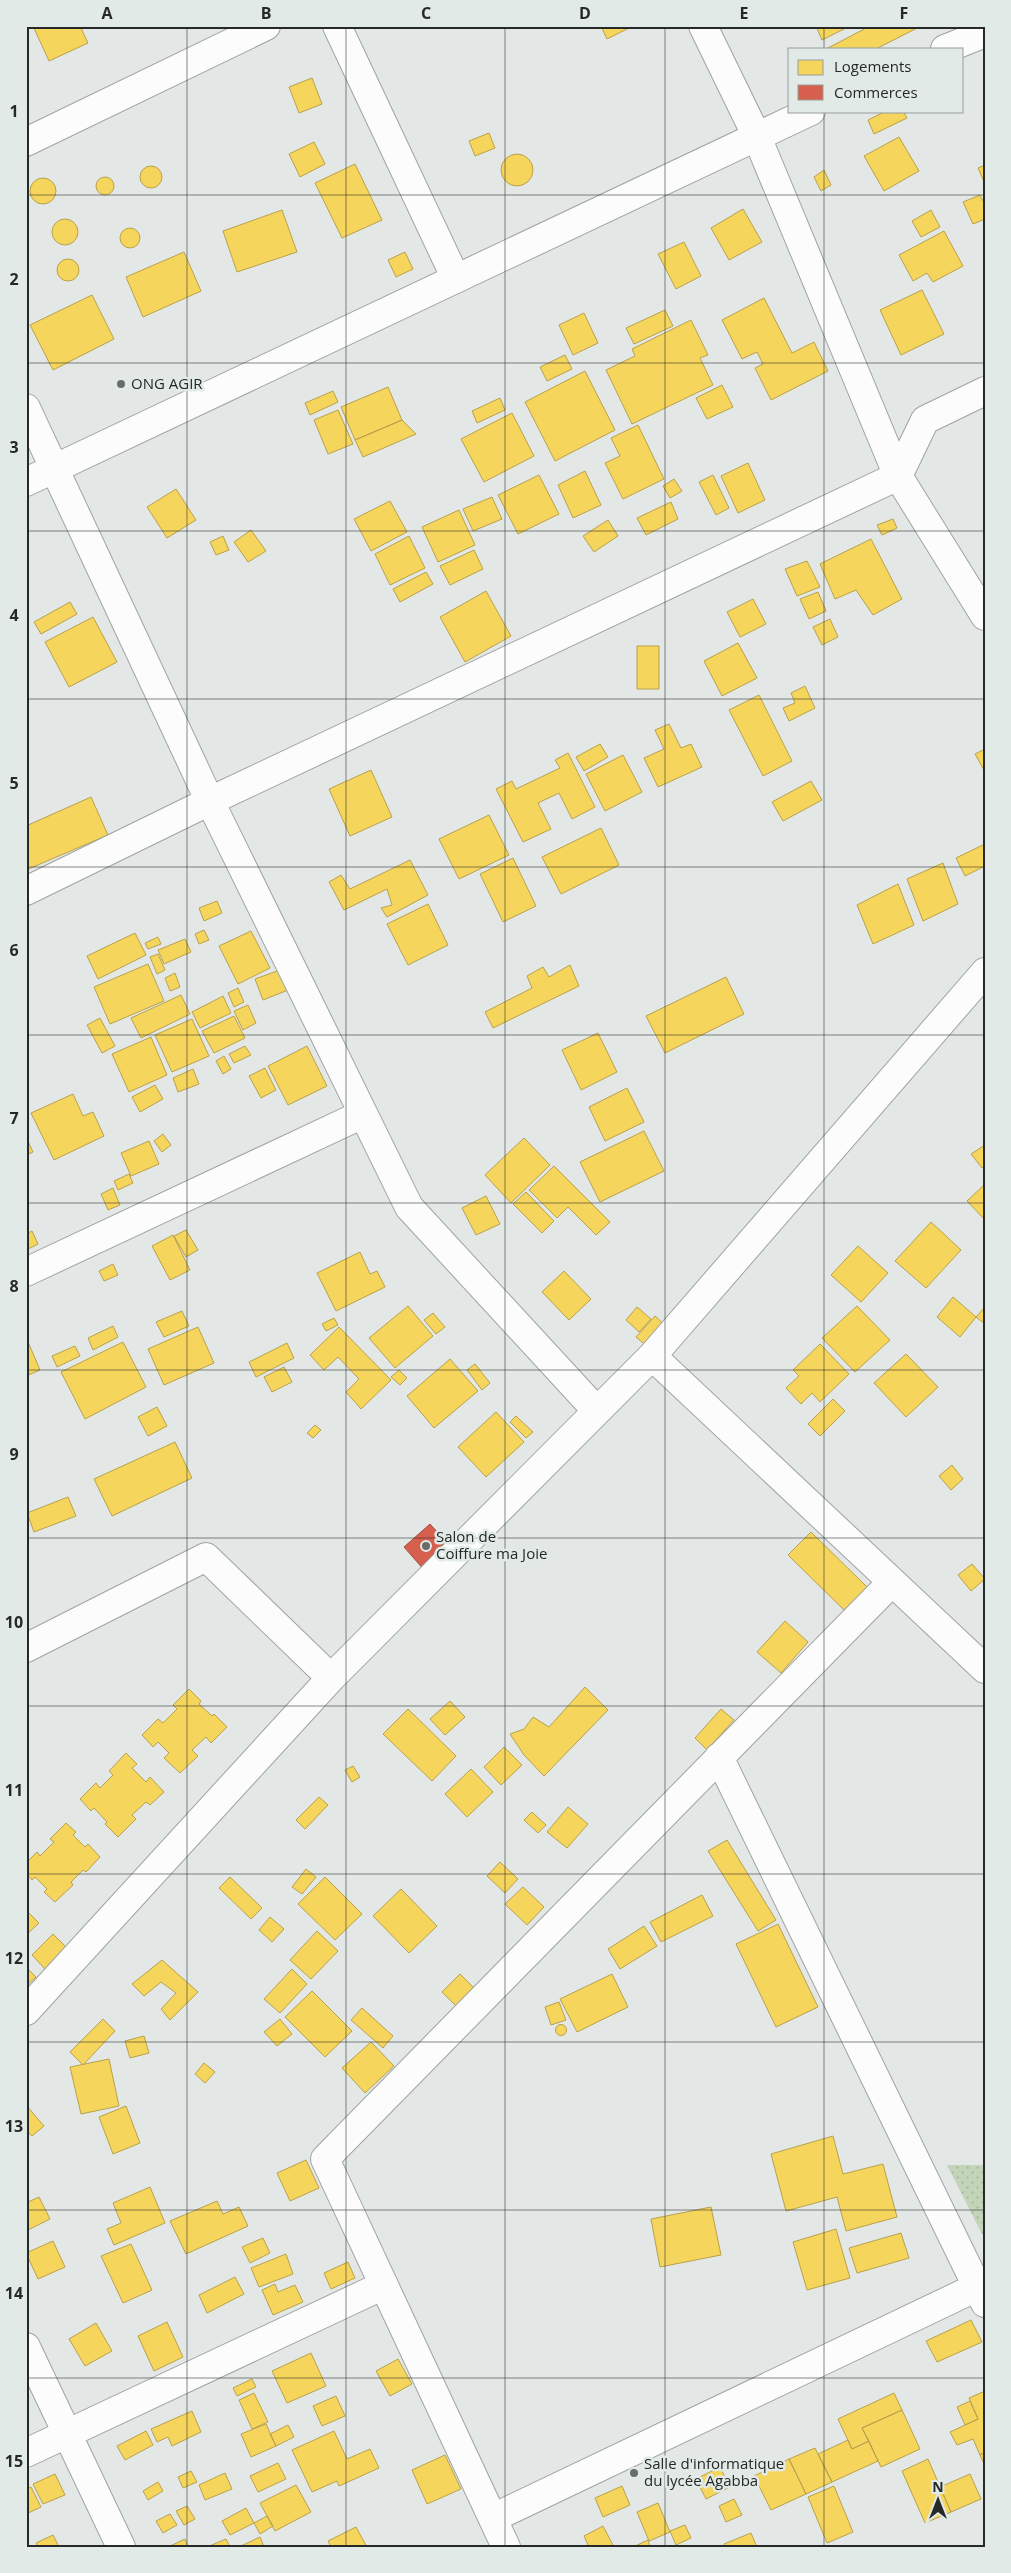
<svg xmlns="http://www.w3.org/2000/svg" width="1011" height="2573" font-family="'Open Sans',sans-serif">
<defs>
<pattern id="park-dots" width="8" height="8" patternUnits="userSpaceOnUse" patternTransform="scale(1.25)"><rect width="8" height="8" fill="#c2d5b8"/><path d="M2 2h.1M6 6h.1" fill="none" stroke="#a7b79e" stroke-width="1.8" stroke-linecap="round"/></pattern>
</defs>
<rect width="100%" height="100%" fill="#e3e8e6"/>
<!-- park -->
<path fill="url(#park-dots)" d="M947,2165h38v75z"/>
<!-- homes -->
<path fill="#f6d55c" stroke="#b8a14c" d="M33,26h47l8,17 -39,18z
M601,26h32l-26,13z
M816,26h34l-28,14z
M870,26l47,2 -41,21h-50z
M312,78l10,26 -23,9 -10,-26z
M886,111h17l4,7 -33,16 -6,-14z
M489,133l6,15 -20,8 -6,-15z
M899,137l20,34 -35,20 -20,-35z
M314,142l11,22 -25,13 -11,-23z
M501 170a16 16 0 1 1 32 0a16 16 0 1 1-32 0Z
M355,164l27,56 -40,18 -27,-55z
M985,165v19l-7,-16z
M140 177a11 11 0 1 1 22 0a11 11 0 1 1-22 0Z
M824,170l7,15 -10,6 -7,-14z
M96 186a9 9 0 1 1 18 0a9 9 0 1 1-18 0Z
M30 191a13 13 0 1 1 26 0a13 13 0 1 1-26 0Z
M980,195l5,10v14l-12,5 -10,-22z
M743,209l19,33 -33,18 -18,-32z
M282,210l15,42 -60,20 -14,-41z
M931,210l9,17 -19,10 -9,-16z
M52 232a13 13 0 1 1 26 0a13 13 0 1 1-26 0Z
M120 238a10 10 0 1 1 20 0a10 10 0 1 1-20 0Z
M944,231l19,35 -30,16 -6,-9 -14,8 -14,-26z
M684,242l17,34 -25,13 -18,-35z
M184,252l17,39 -58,26 -17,-40z
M405,252l8,17 -17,8 -8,-17z
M57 270a11 11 0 1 1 22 0a11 11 0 1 1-22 0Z
M922,290l22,44 -43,21 -21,-45z
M92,295l22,44 -61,31 -23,-45z
M764,298l28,55 22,-11 14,29 -57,29 -16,-32 8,-4 -6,-12 -15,7 -20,-39z
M665,310l8,16 -39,18 -8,-16z
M584,313l14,30 -25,12 -14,-30z
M691,320l17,35 -8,3 13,27 -81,39 -26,-54 29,-14 -3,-7z
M565,355l7,14 -25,12 -7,-14z
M585,371l30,59 -60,31 -30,-59z
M722,385l11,22 -26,12 -11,-21z
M388,387l14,33 -47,20 -14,-33z
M333,391l5,11 -28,13 -5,-12z
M500,398l5,12 -28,13 -5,-12z
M338,410l15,34 -25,10 -14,-34z
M512,413l22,43 -50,26 -23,-43z
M402,420l14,14 -53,23 -8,-17z
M638,425l26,54 -41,20 -18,-36 15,-7 -9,-18z
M748,463l17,37 -27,13 -17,-37z
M585,471l16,34 -28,13 -15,-33z
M539,475l20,39 -41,20 -20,-39z
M713,475l16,33 -13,7 -17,-33z
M674,479l8,12 -12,7 -7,-12z
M176,489l20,31 -29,18 -20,-31z
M492,497l10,22 -29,12 -10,-22z
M390,501l17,31 -36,19 -17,-32z
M671,502l7,17 -32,16 -9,-17z
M459,510l16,35 -37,17 -16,-35z
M893,519l4,9 -15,7 -5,-10z
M608,520l10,16 -24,16 -11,-16z
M251,530l15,21 -18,11 -14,-20z
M223,536l6,14 -13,5 -6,-13z
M409,536l16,32 -35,17 -15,-31z
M871,539l31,60 -29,16 -17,-25 -21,9 -15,-35z
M474,550l9,19 -33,16 -10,-19z
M807,561l13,26 -23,9 -12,-27z
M426,572l7,12 -33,18 -7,-13z
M486,591l25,45 -46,26 -25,-45z
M818,592l8,19 -17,8 -9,-20z
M753,599l13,25 -26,13 -13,-25z
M70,602l7,12 -36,20 -7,-12z
M93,617l24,45 -48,25 -24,-45z
M830,619l8,18 -16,8 -9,-18z
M738,643l19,35 -35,18 -18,-35z
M637,646h22v43h-22z
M805,686l10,22 -26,13 -6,-13 12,-5 -4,-10z
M759,695l33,66 -29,15 -34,-66z
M669,724l12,24 10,-4 11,23 -44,20 -14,-29 20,-9 -9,-19z
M600,744l8,13 -24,14 -8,-14z
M985,749v21h-1l-9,-16z
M568,753l27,54 -23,12 -13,-26 -21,10 13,26 -28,13 -27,-53 16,-8 4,8 44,-21 -5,-8z
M623,755l19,37 -37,19 -19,-37z
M371,770l21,47 -42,19 -21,-47z
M811,781l11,19 -39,21 -11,-19z
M91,797l17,38 -82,35v-44z
M489,815l20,40 -50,24 -20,-40z
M601,828l18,37 -58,29 -19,-37z
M985,844v22l-20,10 -9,-18z
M513,858l23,48 -33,16 -23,-48z
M410,860l18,35 -41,22 -6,-9 11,-3 -5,-16 -43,21 -15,-28 12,-7 9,14z
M943,863l15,41 -35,17 -16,-42z
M898,884l16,41 -41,19 -16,-39z
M217,901l5,12 -18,8 -5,-13z
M428,904l20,41 -40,20 -21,-41z
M204,930l5,10 -10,4 -4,-10z
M251,931l19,37 -32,16 -19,-38z
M135,933l11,22 -48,24 -11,-23z
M158,937l3,7 -13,5 -3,-6z
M185,939l6,13 -27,12 -6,-14z
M158,954l7,16 -8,4 -7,-17z
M148,964l16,37 -54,23 -16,-37z
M570,965l9,21 -86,42 -8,-16 47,-24 -5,-12 16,-9 6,10z
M280,970l8,20 -25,10 -8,-21z
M175,973l5,14 -10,4 -5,-13z
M726,977l18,37 -79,39 -19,-37z
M238,988l6,14 -10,5 -6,-14z
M181,995l9,19 -49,24 -10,-20z
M223,996l8,17 -31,15 -8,-16z
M248,1005l8,18 -13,7 -9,-19z
M234,1016l11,22 -31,15 -12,-22z
M100,1018l15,28 -13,7 -15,-28z
M192,1019l17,37 -37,16 -17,-37z
M598,1033l19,39 -36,18 -19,-40z
M151,1037l16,38 -38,17 -17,-38z
M245,1046l6,9 -17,8 -5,-9z
M307,1046l20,40 -39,19 -20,-39z
M224,1056l7,13 -8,5 -7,-13z
M265,1068l11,22 -15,8 -12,-22z
M193,1069l6,15 -21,8 -5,-14z
M155,1085l8,14 -23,13 -8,-15z
M627,1088l17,34 -39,19 -16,-34z
M73,1094l10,22 10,-4 11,24 -50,24 -23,-47z
M644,1131l20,40 -64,31 -20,-40z
M163,1134l8,11 -9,7 -8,-11z
M26,1137l7,15 -7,3z
M524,1138l26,27 -39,38 -26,-28z
M149,1141l10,23 -28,12 -10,-23z
M985,1145v21l-3,2 -11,-14z
M554,1166l56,56 -14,13 -28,-28 -11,11 -28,-28z
M129,1174l4,9 -15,7 -4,-9z
M985,1184v36l-18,-19z
M113,1188l7,17 -12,5 -7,-16z
M526,1192l28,29 -12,12 -29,-29z
M486,1196l14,28 -24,11 -14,-27z
M931,1222l30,28 -35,38 -31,-27z
M186,1230l12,20 -12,7 -12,-21z
M32,1231l6,13 -12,6v-16z
M173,1235l17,35 -20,10 -18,-34z
M858,1246l30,27 -27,29 -30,-27z
M360,1252l10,22 7,-3 8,16 -49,24 -19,-38z
M113,1264l5,11 -14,6 -5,-10z
M564,1271l27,28 -22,21 -27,-28z
M953,1297l23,20 -16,20 -23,-20z
M408,1306l25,30 -38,32 -26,-30z
M857,1306l33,34 -35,32 -33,-34z
M637,1307l14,12 -12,13 -13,-12z
M985,1307v17l-9,-7z
M182,1311l7,15 -25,11 -8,-15z
M433,1313l12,14 -9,7 -12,-14z
M655,1316l13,12 -19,20 -13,-11z
M334,1318l4,7 -12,6 -4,-7z
M113,1326l5,11 -25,13 -5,-12z
M198,1327l16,36 -50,22 -16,-36z
M339,1327l52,53 -30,29 -15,-17 13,-13 -21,-22 -14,13 -14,-15z
M26,1337l14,33 -14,6z
M123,1342l23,45 -61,32 -24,-47z
M287,1343l7,15 -38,19 -7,-15z
M820,1344l29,30 -29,28 -8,-9 -11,11 -15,-16 13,-12 -6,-6z
M75,1346l5,10 -23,11 -5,-11z
M906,1354l32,33 -32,30 -32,-34z
M450,1359l28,32 -44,37 -27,-32z
M475,1364l15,19 -8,7 -15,-20z
M284,1367l8,15 -20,10 -8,-15z
M399,1370l8,8 -7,7 -9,-8z
M833,1399l12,12 -25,25 -12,-12z
M157,1407l10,19 -19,10 -10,-19z
M496,1412l28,30 -38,35 -28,-30z
M516,1416l17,16 -7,6 -16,-16z
M315,1425l6,5 -8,8 -6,-5z
M175,1442l17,36 -80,38 -18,-37z
M952,1465l11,14 -12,11 -12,-14z
M68,1497l8,19 -42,16 -7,-19z
M811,1532l56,55 -23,23 -56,-55z
M972,1564l13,15 -14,12 -13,-16z
M785,1621l23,21 -27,31 -24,-21z
M585,1687l23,23 -64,66 -20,-21 -14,-21 14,-5 9,-12 16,10z
M189,1689l12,12 -2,3 13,12 2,-2 13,13 -16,16 -5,-6 -14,13 6,6 -18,17 -16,-15 5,-5 -11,-11 -5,5 -11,-12 16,-16 5,4 14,-14 -4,-4z
M450,1701l15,16 -20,18 -15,-16z
M408,1709l48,47 -24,25 -49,-47z
M721,1709l13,11 -27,30 -12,-12z
M504,1747l18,18 -21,20 -17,-18z
M126,1753l11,11 -5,4 14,14 4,-5 14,15 -14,13 -4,-3 -14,13 4,4 -18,18 -13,-13 2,-2 -13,-14 -3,3 -11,-12 16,-16 4,5 13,-13 -4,-4z
M353,1766l7,11 -8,5 -7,-12z
M471,1769l22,23 -26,25 -22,-23z
M319,1797l9,8 -23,24 -9,-9z
M568,1807l20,17 -21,24 -20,-16z
M532,1812l14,13 -8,8 -14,-13z
M66,1823l10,9 -3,3 12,12 3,-3 12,13 -14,15 -3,-2 -12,12 2,3 -18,17 -11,-10 3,-3 -12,-12 -3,3 -6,-7v-10l11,-11 3,4 14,-14 -4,-3z
M727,1840l49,80 -18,11 -50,-80z
M500,1862l18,17 -13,14 -18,-17z
M306,1869l10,8 -14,17 -10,-7z
M230,1877l32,31 -11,11 -32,-31z
M325,1877l37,37 -27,26 -37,-36z
M523,1887l21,20 -17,18 -22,-21z
M401,1889l36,37 -28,27 -36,-37z
M702,1895l11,21 -52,26 -11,-20z
M26,1910l13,13 -13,12z
M270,1917l14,12 -12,13 -13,-12z
M778,1924l40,83 -42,20 -40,-83z
M644,1926l13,20 -37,23 -12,-20z
M317,1931l21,20 -27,28 -21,-19z
M53,1934l14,14 -22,21 -13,-14z
M162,1960l36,32 -28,28 -9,-11 15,-16 -15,-11 -17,14 -12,-12z
M26,1967l10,10 -10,9z
M292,1969l15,15 -27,29 -16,-14z
M460,1974l14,14 -18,18 -14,-14z
M612,1974l16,33 -51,25 -17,-33z
M312,1991l40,40 -27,26 -40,-40z
M559,2002l7,18 -15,5 -6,-18z
M362,2008l31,28 -10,12 -32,-28z
M103,2019l12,12 -32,34 -13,-13z
M280,2019l12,15 -15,12 -13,-14z
M555.5 2030a5.5 5.5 0 1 1 11 0a5.5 5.5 0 1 1-11 0Z
M144,2036l5,17 -19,5 -5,-17z
M371,2042l23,24 -29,27 -23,-25z
M109,2059l10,47 -38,8 -11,-47z
M204,2063l11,9 -10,11 -10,-9z
M26,2105l18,21 -12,10 -6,-6z
M126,2106l14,37 -27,11 -14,-37z
M833,2136l10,38 40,-10 14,53 -51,14 -9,-34 -51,14 -15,-57z
M306,2160l13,28 -29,13 -13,-28z
M150,2187l15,36 -51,22 -7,-16 14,-6 -8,-20z
M39,2197l11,22 -24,12v-28z
M217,2201l6,13 16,-7 9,19 -62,28 -16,-33z
M711,2207l10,48 -61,12 -9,-48z
M836,2229l14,49 -43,12 -14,-48z
M901,2233l8,25 -52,15 -8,-25z
M263,2238l7,15 -20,10 -8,-16z
M53,2241l12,26 -27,12 -12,-26z
M131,2244l21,46 -29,13 -22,-47z
M286,2254l7,20 -34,13 -8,-19z
M348,2262l7,16 -24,11 -7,-16z
M235,2277l9,17 -37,19 -8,-18z
M275,2284l3,8 17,-7 8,17 -30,13 -11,-25z
M971,2320l11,22 -45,20 -11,-21z
M167,2322l16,35 -29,14 -16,-35z
M96,2323l16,28 -27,15 -16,-27z
M311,2353l15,33 -39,17 -15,-32z
M398,2359l14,25 -22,12 -14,-25z
M252,2379l4,8 -19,9 -4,-8z
M985,2391v61l-5,3 -7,-16 -16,6 -7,-13 28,-13 -9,-21z
M254,2393l14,29 -16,7 -13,-29z
M894,2393l8,17 -40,18 7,13 -17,8 -14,-30z
M336,2396l9,20 -23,10 -9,-20z
M970,2401l8,18 -13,6 -8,-18z
M902,2410l18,39 -39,18 -19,-39z
M192,2411l9,21 -29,14 -4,-9 -11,5 -6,-13z
M266,2424l10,22 -25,11 -10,-23z
M288,2425l6,12 -18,9 -6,-12z
M146,2431l7,14 -28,15 -8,-14z
M334,2431l13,28 23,-10 9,19 -40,18 -2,-5 -25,11 -20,-42z
M848,2440l4,9 17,-8 9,20 -46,21 -14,-28z
M815,2448l17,34 -26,12 -17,-35z
M985,2452v14l-5,-11z
M445,2455l16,34 -34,15 -15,-34z
M789,2459l17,35 -35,16 -17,-34z
M928,2459l23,53 -26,11 -23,-52z
M278,2463l8,16 -28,13 -8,-16z
M720,2467l10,20 -24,12 -10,-20z
M191,2471l6,11 -14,6 -5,-11z
M225,2473l7,16 -27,11 -6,-15z
M55,2474l10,21 -22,9 -10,-20z
M970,2474l11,25 -30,13 -11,-25z
M158,2482l5,9 -15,9 -5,-9z
M296,2485l15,27 -36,19 -15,-28z
M622,2486l8,19 -27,12 -8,-19z
M834,2486l19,46 -26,11 -19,-46z
M31,2487l10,20 -15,7v-25z
M734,2499l8,16 -16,7 -7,-16z
M658,2503l12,29 -21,9 -12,-29z
M187,2506l8,13 -11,6 -8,-14z
M246,2508l8,15 -24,12 -8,-14z
M170,2514l7,11 -14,8 -7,-12z
M267,2516l6,10 -13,8 -6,-11z
M685,2525l6,13 -15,7 -6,-14z
M603,2526l11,21h-25l-5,-11z
M356,2527l11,20h-36l-3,-6z
M751,2533l6,14h-32l-1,-3z
M53,2535l6,12h-21l-2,-4z
M260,2537l4,10h-25z
M185,2539l3,8h-20z
M226,2539l4,8h-23z
M648,2540l2,7h-17z"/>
<!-- shops -->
<path fill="#d6604d" stroke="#a15042" d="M430,1524l21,23 -26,24 -21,-24z"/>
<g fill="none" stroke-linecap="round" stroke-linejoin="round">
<defs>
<path id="street" d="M337,26l119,253
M703,26l54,111 141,339 87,140
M945,49l40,-16
M26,142l240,-116
M26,408l179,383 204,416 188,204
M26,482l785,-371
M26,891l184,-90 688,-325 27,-56 60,-29
M26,1272l337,-158
M652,1356l333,313
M26,1648l180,-91 125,121
M719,1757l266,546
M26,2011l305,-333 321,-322 333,-384
M26,2347l95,200
M26,2453l358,-168
M493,2518l484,-231
M506,2547l-181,-388 567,-577"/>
</defs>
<!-- street casing -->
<use href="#street" stroke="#9fa3a1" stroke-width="30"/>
<!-- street -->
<use href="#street" stroke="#fbfcfb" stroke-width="28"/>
</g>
<!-- grid -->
<path fill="none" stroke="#262928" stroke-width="1" stroke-opacity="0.55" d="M187,26v2521M346,26v2521M505,26v2521M665,26v2521M824,26v23M824,111v2436M26,195h959M26,363h959M26,531h959M26,699h959M26,867h959M26,1035h959M26,1203h959M26,1370h959M26,1538h959M26,1706h959M26,1874h959M26,2042h959M26,2210h959M26,2378h959"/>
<!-- markers -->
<g fill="#686c6a" stroke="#e1eae7" stroke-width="2">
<circle cx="121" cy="384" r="5"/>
<circle cx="426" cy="1546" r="5"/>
<circle cx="634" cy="2473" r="5"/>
</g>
<g text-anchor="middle" stroke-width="5" stroke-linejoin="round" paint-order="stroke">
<!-- poi labels -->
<g font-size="15" fill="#262928" stroke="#e1eae7" text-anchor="start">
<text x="131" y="389">ONG AGIR</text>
<text x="436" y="1542">Salon de<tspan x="436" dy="17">Coiffure ma Joie</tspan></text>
<text x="644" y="2469">Salle d'informatique<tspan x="644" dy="17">du lycée Agabba</tspan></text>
</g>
</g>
<!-- border -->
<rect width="1011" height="2573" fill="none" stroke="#e1eae7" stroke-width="55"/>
<!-- legend -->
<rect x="788" y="48" width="175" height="65" fill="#e1eae7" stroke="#969d9b"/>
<rect x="798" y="60" width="25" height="15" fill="#f6d55c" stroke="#969d9b"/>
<text x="834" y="72" font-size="15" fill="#262928">Logements</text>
<rect x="798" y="85" width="25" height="15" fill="#d6604d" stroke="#969d9b"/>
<text x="834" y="98" font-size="15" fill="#262928">Commerces</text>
<!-- north arrow -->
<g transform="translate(938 2500)" stroke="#e1eae7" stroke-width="4" paint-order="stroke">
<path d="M0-4L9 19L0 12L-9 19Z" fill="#262928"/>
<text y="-8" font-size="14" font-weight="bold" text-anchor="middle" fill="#262928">N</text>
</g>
<rect x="28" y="28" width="956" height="2518" fill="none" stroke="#262928" stroke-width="2"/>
<g font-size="16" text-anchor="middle" font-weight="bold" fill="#262928">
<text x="107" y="19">A</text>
<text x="266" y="19">B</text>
<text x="426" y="19">C</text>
<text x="585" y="19">D</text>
<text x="744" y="19">E</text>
<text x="904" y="19">F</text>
<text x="14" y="117">1</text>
<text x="14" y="285">2</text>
<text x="14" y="453">3</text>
<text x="14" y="621">4</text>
<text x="14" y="789">5</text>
<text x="14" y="956">6</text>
<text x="14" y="1124">7</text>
<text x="14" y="1292">8</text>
<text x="14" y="1460">9</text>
<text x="14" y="1628">10</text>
<text x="14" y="1796">11</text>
<text x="14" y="1964">12</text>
<text x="14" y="2132">13</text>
<text x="14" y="2299">14</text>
<text x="14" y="2467">15</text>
</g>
</svg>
